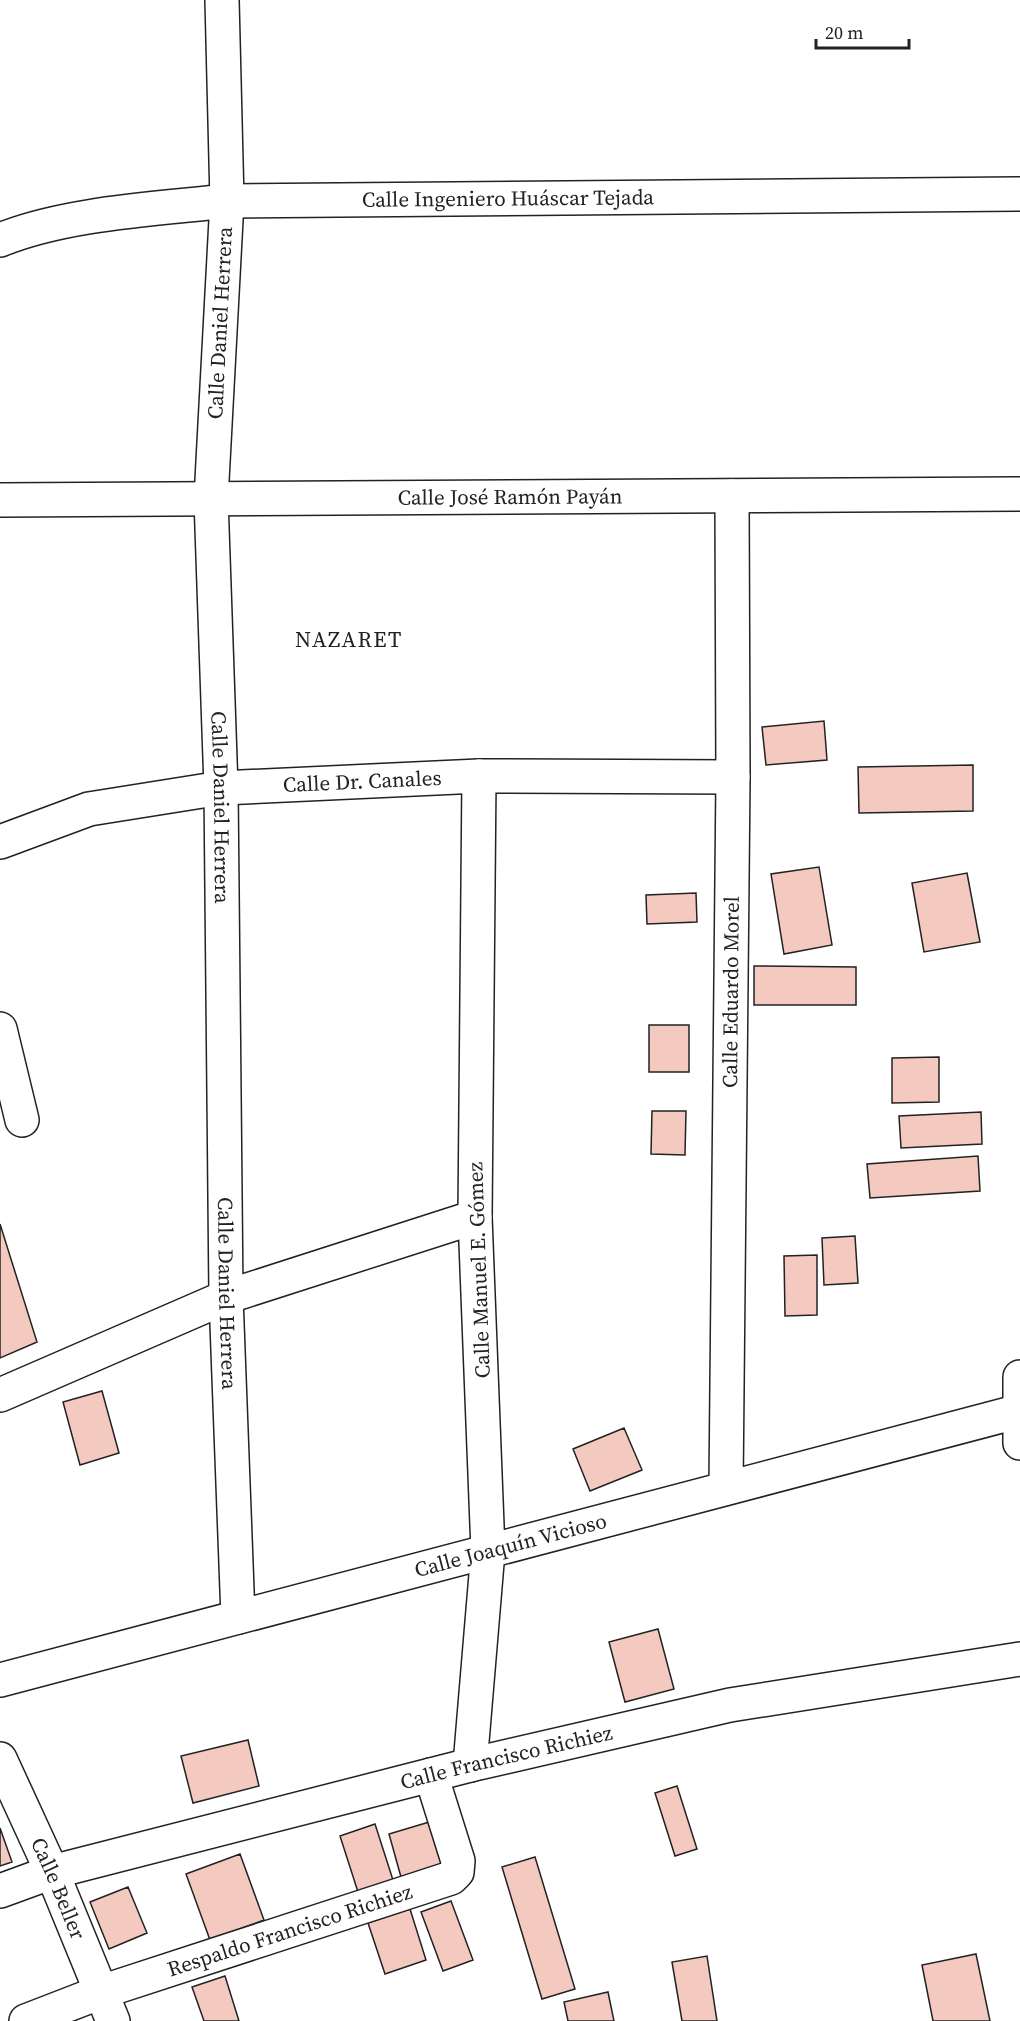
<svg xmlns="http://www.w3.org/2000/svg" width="1020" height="2021" font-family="'Source Serif 4',serif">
<rect width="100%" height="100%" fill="#fff"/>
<!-- building -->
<path fill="#f3c9c0" stroke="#222" stroke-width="1.5" d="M824,721l3,39 -61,5 -4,-38z
M973,765v46l-114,2 -1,-46z
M819,867l13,78 -48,9 -13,-80z
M967,873l13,69 -56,10 -12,-69z
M696,893l1,29 -50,2 -1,-29z
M754,966l102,1v38h-102z
M649,1025h40v47h-40z
M939,1057v45l-47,1v-45z
M652,1111h34l-1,44 -34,-1z
M981,1112l1,32 -81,4 -2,-32z
M978,1156l2,35 -110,7 -3,-34z
M0,1224l37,118 -37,16z
M855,1236l3,47 -34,2 -2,-47z
M817,1255v60l-32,1 -1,-60z
M102,1391l17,62 -39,12 -17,-63z
M624,1428l18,42 -52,21 -17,-42z
M658,1629l16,60 -49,13 -16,-60z
M248,1740l11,46 -66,17 -12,-47z
M677,1786l20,63 -22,7 -20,-63z
M436,1820l13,44 -48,13 -12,-43z
M375,1824l18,56 -35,12 -18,-56z
M0,1828l12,34 -12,4z
M240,1854l24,66 -54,20 -24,-66z
M535,1857l40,132 -33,10 -40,-132z
M128,1887l19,46 -38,16 -19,-47z
M451,1901l22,59 -30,11 -22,-59z
M410,1909l16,51 -41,14 -17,-51z
M976,1954l14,67h-57l-11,-56z
M707,1956l10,65h-35l-10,-59z
M225,1976l14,45h-35l-12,-34z
M608,1992l6,29h-46l-4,-19z"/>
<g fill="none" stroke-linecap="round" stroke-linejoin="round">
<defs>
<g id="minor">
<path id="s1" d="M222,0l5,201 -16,298 10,289 5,509 12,320"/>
<path id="s2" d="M0,500l1020,-6"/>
<path id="s3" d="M0,842l89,-33 132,-21 258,-12 254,1"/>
<path d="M0,1029l22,91"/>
<path d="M1020,1377v66"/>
<path d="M0,1395l226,-98 249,-80"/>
<path id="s4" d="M726,1488l7,-711 -1,-281"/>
<path id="s5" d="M0,1680l1020,-269"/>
<path id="s6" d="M0,1759l52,113 61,149"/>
<path d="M470,1765l18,-214 -13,-334 4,-441"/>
<path id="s7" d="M0,1891l52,-19 418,-107 260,-60 290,-46"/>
<path id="s8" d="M26,2021l75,-29 350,-114 6,-6 1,-11 -27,-86"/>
</g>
<g id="major">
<path id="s9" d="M0,240c66,-27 156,-31 227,-39l793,-7"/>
</g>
</defs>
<!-- minor casing -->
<use href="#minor" stroke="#222" stroke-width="36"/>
<!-- major casing -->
<use href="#major" stroke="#222" stroke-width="36"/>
<!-- minor -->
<use href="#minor" stroke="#fff" stroke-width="33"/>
<!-- major -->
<use href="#major" stroke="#fff" stroke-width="33"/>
</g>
<g text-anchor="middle" stroke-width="4.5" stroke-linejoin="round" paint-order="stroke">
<!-- street labels -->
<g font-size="21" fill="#222" stroke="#fff">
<text dy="7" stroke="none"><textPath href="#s9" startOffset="512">Calle Ingeniero Huáscar Tejada</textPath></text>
<text transform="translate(220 323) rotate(-87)" y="7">Calle Daniel Herrera</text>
<text dy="7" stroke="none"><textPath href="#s2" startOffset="510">Calle José Ramón Payán</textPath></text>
<text dy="7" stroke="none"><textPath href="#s3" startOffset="370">Calle Dr. Canales</textPath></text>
<text dy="7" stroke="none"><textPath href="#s1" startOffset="808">Calle Daniel Herrera</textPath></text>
<text dy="7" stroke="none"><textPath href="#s4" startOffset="496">Calle Eduardo Morel</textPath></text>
<text transform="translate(479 1270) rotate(-92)" y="7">Calle Manuel E. Gómez</text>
<text dy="7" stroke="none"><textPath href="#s1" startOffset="1294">Calle Daniel Herrera</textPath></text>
<text dy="7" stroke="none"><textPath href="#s5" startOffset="528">Calle Joaquín Vicioso</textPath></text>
<text dy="7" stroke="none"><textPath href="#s7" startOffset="524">Calle Francisco Richiez</textPath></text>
<text dy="7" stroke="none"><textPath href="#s6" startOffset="142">Calle Beller</textPath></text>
<text dy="7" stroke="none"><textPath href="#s8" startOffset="279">Respaldo Francisco Richiez</textPath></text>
</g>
<!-- neighbourhood labels -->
<g font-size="22" letter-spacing="1.5" fill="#222" stroke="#fff">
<text x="349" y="647">NAZARET</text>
</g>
</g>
<!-- scale -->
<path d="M816 39v9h93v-9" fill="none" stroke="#222222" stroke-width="3"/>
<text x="825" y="39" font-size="18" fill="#222222" stroke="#ffffff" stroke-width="4.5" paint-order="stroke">20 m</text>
</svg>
